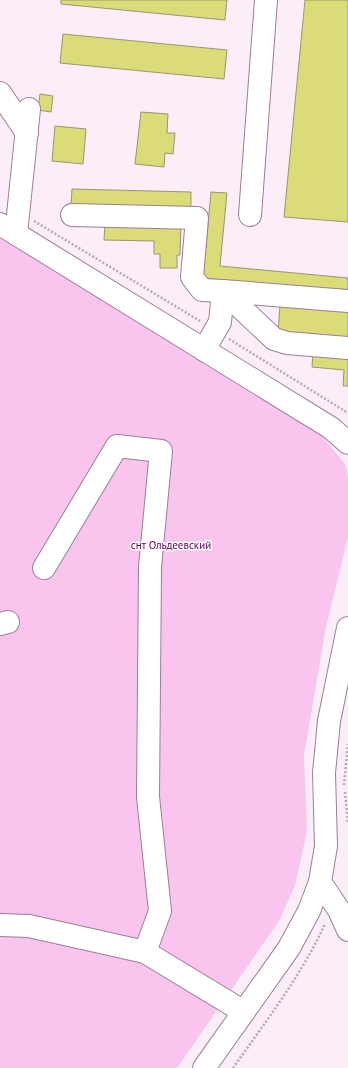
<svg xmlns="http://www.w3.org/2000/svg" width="348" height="1068" viewBox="0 0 348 1068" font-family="'PT Sans',sans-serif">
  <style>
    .green { fill: #f9c5ee }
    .building { fill: #dbdb78; stroke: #979775 }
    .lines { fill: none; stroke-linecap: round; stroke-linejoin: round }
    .minor-casing { stroke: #9c7f95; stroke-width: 24 }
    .path { stroke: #b6a9b3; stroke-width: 2.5; stroke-dasharray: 2 2; stroke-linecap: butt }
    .minor { stroke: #fff; stroke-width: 22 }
    .labels { text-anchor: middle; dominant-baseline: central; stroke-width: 3; stroke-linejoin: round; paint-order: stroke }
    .park-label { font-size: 11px; fill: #600056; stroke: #fff }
  </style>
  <rect width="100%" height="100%" fill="#fceef8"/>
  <path class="green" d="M0,237L213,366L323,437L345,464L348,476V538L326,627L304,755L307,831L295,886L279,921L177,1068H0Z"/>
  <g class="building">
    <path d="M61,0H227L225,20L61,4Z"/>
    <path d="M305,0H348V222L284,217Z"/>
    <path d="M63,34L227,50L224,79L60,63Z"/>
    <path d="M40,94L53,96L51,112L38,110Z"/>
    <path d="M141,112L168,114L167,133H175L173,154L165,153L164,167L135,164Z"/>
    <path d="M55,126L86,129L83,164L52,161Z"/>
    <path d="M72,189L191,192V208L71,205Z"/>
    <path d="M211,192L227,193L220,266L348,278V292L203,278Z"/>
    <path d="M105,224L181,225L180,255H177V268H160V254H154V241L104,240Z"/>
    <path d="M280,304L348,309V340L278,334Z"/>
    <path d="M313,351L348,354V386H343L344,370L312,367Z"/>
  </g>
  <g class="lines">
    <defs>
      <g id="minor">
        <path d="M0,93L27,133"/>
        <path d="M72,215L197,218L192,277L202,290L223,291L274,339L287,343L348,348"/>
        <path d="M250,215L266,0"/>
        <path d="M0,224L331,428L348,443"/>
        <path d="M16,234L29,109"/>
        <path d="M204,350L220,322L223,291L348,301"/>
        <path d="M44,568L117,446L161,451L150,567L148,797L160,911L145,952"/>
        <path d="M0,624L8,622"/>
        <path d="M320,882L339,910L348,930"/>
        <path d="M0,925L29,926L145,952L244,1012"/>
        <path d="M204,1068L289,948L309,911L320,882L326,846L324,773L329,721L348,628"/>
      </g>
    </defs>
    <use href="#minor" class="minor-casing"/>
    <g class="path">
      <path d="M34,221L200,321"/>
      <path d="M229,339L348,413"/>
      <path d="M344,785L348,744"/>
      <path d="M345,792L348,824"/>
      <path d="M233,1068C266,1021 301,976 325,924"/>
    </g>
    <use href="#minor" class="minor"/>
  </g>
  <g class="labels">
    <g class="park-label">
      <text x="171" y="545">снт Ольдеевский</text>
    </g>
  </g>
</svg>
